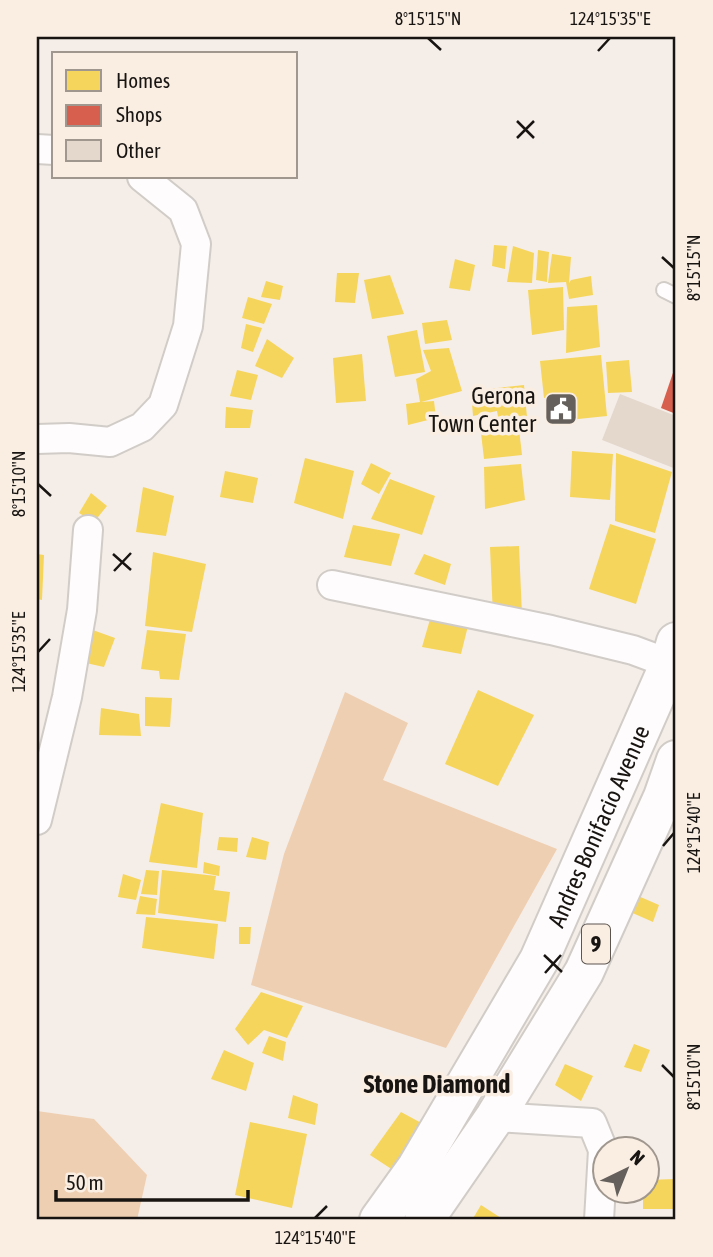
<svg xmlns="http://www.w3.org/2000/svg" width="713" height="1257" viewBox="0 0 713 1257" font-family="'Asap Condensed',sans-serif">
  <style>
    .green { fill: #efcfb2 }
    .homes { fill: #f6d55c }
    .shops { fill: #d6604d }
    .building { fill: #e4d8cd }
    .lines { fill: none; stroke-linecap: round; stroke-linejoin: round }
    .lane-casing { stroke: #d1ccc7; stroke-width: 18 }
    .street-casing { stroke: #d1ccc7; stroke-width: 32 }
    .highway-casing { stroke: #d1ccc7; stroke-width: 42 }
    .lane { stroke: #fefcfc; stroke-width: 14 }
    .street { stroke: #fefcfc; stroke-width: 28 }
    .highway { stroke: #fefcfc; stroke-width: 38 }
    .ticks { fill: none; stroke: #181411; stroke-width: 2.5 }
    .labels { text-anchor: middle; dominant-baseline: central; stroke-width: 7; stroke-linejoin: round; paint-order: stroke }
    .shield { fill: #faeee3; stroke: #5c5550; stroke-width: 2 }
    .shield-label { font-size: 23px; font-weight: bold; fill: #181411 }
    .poi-label { font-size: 24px; fill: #181411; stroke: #faeee3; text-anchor: end }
    .street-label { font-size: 24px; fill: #181411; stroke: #faeee3 }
    .neighbourhood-label { font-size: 26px; font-weight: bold; fill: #181411; stroke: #faeee3 }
    .neatline { fill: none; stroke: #181411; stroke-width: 2.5 }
    .ticks-label { font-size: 18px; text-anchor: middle; fill: #181411 }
  </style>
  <rect width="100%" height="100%" fill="#f5eee8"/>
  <g class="green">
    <path d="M345,692L408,723L383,780L557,849L446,1048L251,985L284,854Z"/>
    <path d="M37,1111L94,1119L147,1175L137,1220H37Z"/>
  </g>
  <g class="homes">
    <path d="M494,245L507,246L505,269L492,266Z"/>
    <path d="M513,246L534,253L532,283L507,282Z"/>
    <path d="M538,250L549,252L547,282L536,280Z"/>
    <path d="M552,254L571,257L569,283L571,280L591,276L593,295L569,299L566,282L548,283Z"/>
    <path d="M455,259L475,265L470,291L449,288Z"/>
    <path d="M337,273H359L355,303L335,302Z"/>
    <path d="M390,275L404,314L372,319L364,280Z"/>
    <path d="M266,281L283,286L280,300L261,297Z"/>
    <path d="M563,287L564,330L532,335L528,290Z"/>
    <path d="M248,297L272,304L264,324L242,318Z"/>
    <path d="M597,305L600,347L566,353L567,307Z"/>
    <path d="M447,320L452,340L425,344L422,323Z"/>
    <path d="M246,324L262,328L253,352L241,348Z"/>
    <path d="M417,330L425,372L395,377L387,336Z"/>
    <path d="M267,339L294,358L282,378L255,366Z"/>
    <path d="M449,348L462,391L421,402L434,401L436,418L408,425L406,404L420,402L416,379L431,371L423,350Z"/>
    <path d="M362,354L366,401L336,403L333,358Z"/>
    <path d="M601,355L607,416L559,421L557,396L544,398L540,361Z"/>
    <path d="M629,360L632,392L608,393L606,362Z"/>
    <path d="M237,370L258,375L251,400L230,396Z"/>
    <path d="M524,385L527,417L499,422L497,411L473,416L471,391Z"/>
    <path d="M226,407L253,410L250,428H225Z"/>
    <path d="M519,429L522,455L484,459L481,433Z"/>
    <path d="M572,451L613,454L610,500L570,497Z"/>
    <path d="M616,453L672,472L655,533L615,521Z"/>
    <path d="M305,458L354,471L343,519L294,503Z"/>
    <path d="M371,463L391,473L379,494L361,484Z"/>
    <path d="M521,464L525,500L485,509L484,467Z"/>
    <path d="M225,471L258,478L253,503L220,497Z"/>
    <path d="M390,479L435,496L422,535L371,519Z"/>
    <path d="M143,487L174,496L166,536L136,532Z"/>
    <path d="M91,493L107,506L94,522L79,513Z"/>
    <path d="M610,524L656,539L636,604L589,589Z"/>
    <path d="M353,525L400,534L391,566L344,557Z"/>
    <path d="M519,546L522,615L493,616L490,547Z"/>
    <path d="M153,552L206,564L192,632L145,626Z"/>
    <path d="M37,554L44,555L42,600L37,599Z"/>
    <path d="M424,554L451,564L445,585L414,574Z"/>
    <path d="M431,616L469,622L461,654L422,647Z"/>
    <path d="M90,629L115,638L104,667L77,661Z"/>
    <path d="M147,630L186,634L179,680L160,679L159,671L141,669Z"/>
    <path d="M478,690L534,715L498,786L445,764Z"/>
    <path d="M145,697L172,698L170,727L145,726Z"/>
    <path d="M101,708L139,714L141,736L99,735Z"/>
    <path d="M161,803L203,813L197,868L149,862Z"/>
    <path d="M219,837L238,838L237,852L217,850Z"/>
    <path d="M252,837L269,842L266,860L246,857Z"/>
    <path d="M204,862L220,866L219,876L203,873Z"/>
    <path d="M146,870L159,871L157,895L141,894Z"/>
    <path d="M162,870L216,876L214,890L230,892L226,922L158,913Z"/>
    <path d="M123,874L141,880L136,900L118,897Z"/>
    <path d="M636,895L659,905L653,922L628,911Z"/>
    <path d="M140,896L157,899L155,915L136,914Z"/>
    <path d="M146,917L218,924L214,959L142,948Z"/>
    <path d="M239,927H251L250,944H239Z"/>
    <path d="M261,992L303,1006L287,1038L264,1030L248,1045L235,1029Z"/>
    <path d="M269,1036L286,1042L283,1061L262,1053Z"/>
    <path d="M634,1044L650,1050L641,1072L624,1067Z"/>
    <path d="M224,1050L254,1063L246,1091L211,1079Z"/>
    <path d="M565,1064L593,1076L581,1101L555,1085Z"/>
    <path d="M293,1095L318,1104L315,1125L288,1118Z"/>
    <path d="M401,1112L425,1125L396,1172L370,1155Z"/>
    <path d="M250,1122L307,1134L292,1208L235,1195Z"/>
    <path d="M676,1179V1209H643V1190H646V1180Z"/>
    <path d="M481,1205L501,1218L500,1220H472Z"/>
  </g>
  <path class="shops" d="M676,364V414L661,408Z"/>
  <path class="building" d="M620,394L676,416V469L602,440Z"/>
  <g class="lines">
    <defs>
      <path id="lane" d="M664,290L676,296"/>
      <g id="street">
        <path d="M37,149L54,150"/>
        <path d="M37,439L69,438L110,442L142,427L163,405L188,326L196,244L183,210L142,177"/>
        <path d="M332,585L551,630L633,650L676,666"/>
        <path d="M37,820L67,697L82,610L88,530"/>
        <path d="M495,1117L592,1123L603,1150L599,1220"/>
      </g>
      <g id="highway">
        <path id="s1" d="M379,1220L417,1167L539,960L670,663L676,642"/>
        <path d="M424,1220L495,1117L584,972L663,797L676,760"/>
      </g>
    </defs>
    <use href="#lane" class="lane-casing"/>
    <use href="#street" class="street-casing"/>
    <use href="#highway" class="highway-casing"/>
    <use href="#lane" class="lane"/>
    <use href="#street" class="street"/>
    <use href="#highway" class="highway"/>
  </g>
  <path class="ticks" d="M428,38L441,50M598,51L610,38M517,121L534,138M517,138L534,121M662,257L674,268M38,484L51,496M113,554L131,570M114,571L131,553M38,652L50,639M663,846L674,833M544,955L562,972M545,973L561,955M662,1065L674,1077M315,1218L327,1206"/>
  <defs>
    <symbol id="civic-square" viewBox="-11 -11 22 22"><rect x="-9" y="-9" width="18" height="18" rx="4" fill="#65605c" stroke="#faeee3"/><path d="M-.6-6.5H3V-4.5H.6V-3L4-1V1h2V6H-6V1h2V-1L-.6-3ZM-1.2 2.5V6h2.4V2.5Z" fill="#fff"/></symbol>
  </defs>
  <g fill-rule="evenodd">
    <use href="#civic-square" x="542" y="390" width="38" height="38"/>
  </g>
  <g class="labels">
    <rect class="shield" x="582" y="924.5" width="28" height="39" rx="5"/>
    <g class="shield-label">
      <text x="596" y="944">9</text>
    </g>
    <g class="poi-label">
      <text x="536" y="395">Gerona<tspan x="536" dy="28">Town Center</tspan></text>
    </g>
    <g class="street-label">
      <text stroke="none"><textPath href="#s1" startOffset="452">Andres Bonifacio Avenue</textPath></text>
    </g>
    <g class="neighbourhood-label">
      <text x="437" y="1084">Stone Diamond</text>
    </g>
  </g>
  <rect width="713" height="1257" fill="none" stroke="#faeee3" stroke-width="77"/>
  <rect x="52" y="52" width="245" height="126" fill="#faeee3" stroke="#a0978f" stroke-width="2"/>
  <rect x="66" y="70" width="35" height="21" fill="#f6d55c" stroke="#a0978f" stroke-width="2"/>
  <text x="116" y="88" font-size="21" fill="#181411">Homes</text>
  <rect x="66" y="105" width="35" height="21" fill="#d6604d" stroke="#a0978f" stroke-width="2"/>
  <text x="116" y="122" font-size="21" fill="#181411">Shops</text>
  <rect x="66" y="140" width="35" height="21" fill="#e4d8cd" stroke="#a0978f" stroke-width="2"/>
  <text x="116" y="158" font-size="21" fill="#181411">Other</text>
  <g transform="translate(626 1170) rotate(43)"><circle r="33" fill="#faeee3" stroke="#a0978f" stroke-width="2"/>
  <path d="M0-5L12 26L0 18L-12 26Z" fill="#65605c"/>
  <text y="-10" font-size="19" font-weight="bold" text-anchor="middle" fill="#181411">N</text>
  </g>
  <path d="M56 1190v10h192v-10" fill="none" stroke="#181411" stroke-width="3.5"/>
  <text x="66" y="1190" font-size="21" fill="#181411" stroke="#faeee3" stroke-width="5" paint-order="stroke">50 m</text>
  <rect x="38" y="38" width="636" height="1180" class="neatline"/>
  <g class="ticks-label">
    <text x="428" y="25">8°15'15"N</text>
    <text x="610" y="25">124°15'35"E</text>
    <text transform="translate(694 268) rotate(-90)" y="6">8°15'15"N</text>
    <text transform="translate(19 484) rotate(-90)" y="6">8°15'10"N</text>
    <text transform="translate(19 652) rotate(-90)" y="6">124°15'35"E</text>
    <text transform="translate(694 833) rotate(-90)" y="6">124°15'40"E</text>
    <text transform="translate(694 1077) rotate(-90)" y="6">8°15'10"N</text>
    <text x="315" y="1244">124°15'40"E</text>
  </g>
</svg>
